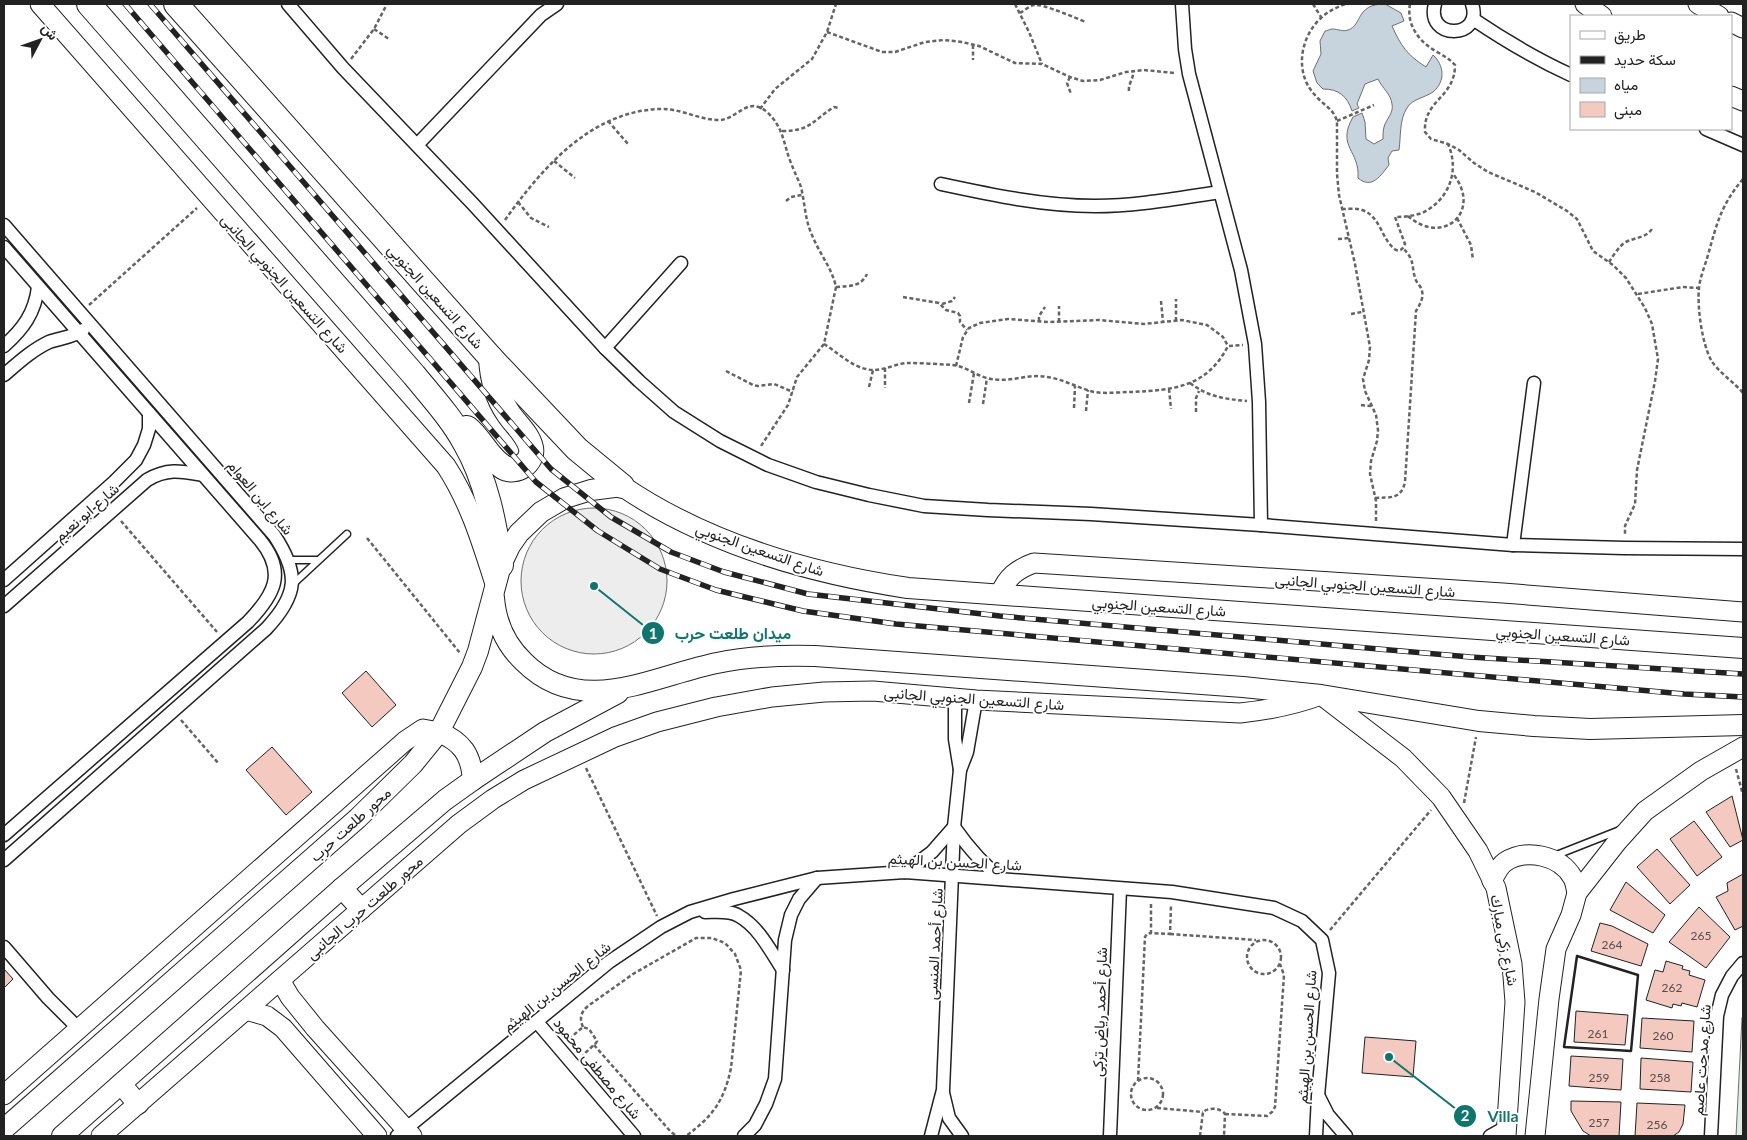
<svg xmlns="http://www.w3.org/2000/svg" width="1747" height="1140" viewBox="0 0 1747 1140" font-family="Lato,Vazirmatn,sans-serif">
  <style>
    .green { fill: #e0efe3; stroke: #6f6f6f }
    .parking { fill: #ededed; stroke: #6f6f6f }
    .water { fill: #c7d3dd; stroke: #6f6f6f }
    .building { fill: #f3c9c0; stroke: #222 }
    .lines { fill: none; stroke-linecap: round; stroke-linejoin: round }
    .lane-casing { stroke: #222; stroke-width: 9 }
    .street-casing { stroke: #222; stroke-width: 15 }
    .secondary-casing { stroke: #222; stroke-width: 21 }
    .primary-casing { stroke: #222; stroke-width: 22 }
    .highway-casing { stroke: #222; stroke-width: 26 }
    .path { stroke: #646464; stroke-width: 2.5; stroke-dasharray: 4 2.5; stroke-linecap: butt }
    .lane { stroke: #fff; stroke-width: 6 }
    .street { stroke: #fff; stroke-width: 12 }
    .secondary { stroke: #fff; stroke-width: 19 }
    .primary { stroke: #fff; stroke-width: 20 }
    .highway { stroke: #fff; stroke-width: 24 }
    .rail-casing { stroke: #222; stroke-width: 5.5 }
    .rail { stroke: #fff; stroke-width: 4; stroke-dasharray: 11; stroke-linecap: butt }
    .wall { stroke: #222; stroke-width: 2.5 }
    .labels { text-anchor: middle; dominant-baseline: central; stroke-width: 4; stroke-linejoin: round; paint-order: stroke }
    .number-label { font-size: 12px; fill: #564c4a }
    .street-label { font-size: 15px; fill: #222; stroke: #fff }
    .leader { fill: none; stroke: #0f766e; stroke-width: 2 }
    .callout-dot { fill: #0f766e; stroke: #fff; stroke-width: 2 }
    .mark-label { font-size: 15px; text-anchor: middle; font-weight: bold; fill: #fff }
    .callout-label { font-size: 16px; text-anchor: middle; font-weight: bold; fill: #0f766e; stroke: #fff; stroke-width: 4; stroke-linejoin: round; paint-order: stroke }
  </style>
  <rect width="100%" height="100%" fill="#fff"/>
  <path class="green" d="M1743,1015V1136H1736L1742,1018Z"/>
  <circle class="parking" cx="594" cy="581" r="73"/>
  <path class="water" d="M1385,4L1401,13L1404,21L1392,26C1401,46 1407,55 1426,67L1433,55C1444,65 1446,81 1433,92C1424,98 1412,99 1407,108C1399,120 1401,137 1399,150L1392,151L1388,158L1389,165C1381,175 1372,190 1358,178C1360,150 1336,147 1353,117L1362,113L1365,122L1366,139L1374,144L1383,139C1383,135 1383,131 1384,127C1386,119 1394,113 1392,104C1391,94 1382,88 1378,79L1365,84L1357,104L1359,108L1352,111C1347,96 1339,89 1323,89L1317,83L1313,71L1321,54L1320,41L1325,31C1327,31 1330,29 1332,29C1338,29 1343,32 1348,30C1363,25 1355,4 1385,4Z"/>
  <g class="building">
    <path d="M366,671L396,705L372,727L342,693Z"/>
    <path d="M272,747L312,792L286,815L246,770Z"/>
    <path d="M1732,796L1743,840L1730,847L1706,812Z"/>
    <path d="M1694,821L1722,857L1697,876L1670,839Z"/>
    <path d="M1657,849L1690,885L1670,904L1637,867Z"/>
    <path d="M1743,874V926L1735,930L1716,897L1728,891L1727,883Z"/>
    <path d="M1626,882L1665,915L1653,933L1610,910Z"/>
    <path d="M1699,907L1730,937L1706,968L1669,942Z"/>
    <path d="M1600,923L1612,926L1648,944L1641,966L1591,951Z"/>
    <path d="M1666,961L1683,966L1682,969L1690,971L1689,975L1705,980L1697,1007L1682,1003L1681,1006L1673,1004L1672,1008L1646,1000L1655,970L1663,972Z"/>
    <path d="M4,969L13,979L4,988Z"/>
    <path d="M1576,1011L1628,1015L1625,1045L1574,1042Z"/>
    <path d="M1642,1018L1694,1021L1692,1052L1640,1048Z"/>
    <path d="M1365,1037L1416,1041L1413,1077L1362,1073Z"/>
    <path d="M1571,1056L1623,1059L1621,1090L1569,1086Z"/>
    <path d="M1641,1058L1693,1062L1691,1092L1640,1089Z"/>
    <path d="M1571,1101L1621,1102L1619,1136H1591L1583,1131L1571,1111Z"/>
    <path d="M1637,1103L1685,1105L1683,1124L1679,1132L1673,1136H1635Z"/>
  </g>
  <g class="lines">
    <defs>
      <g id="lane">
        <path d="M288,560H318"/>
        <path d="M292,585L347,534"/>
        <path d="M1554,856L1620,830"/>
      </g>
      <g id="street">
        <path d="M288,4L343,68L473,204L605,348L639,381L674,412L720,441L768,465L816,482L869,495L924,506L988,510L1091,514L1261,525L1513,545L1624,548L1743,549"/>
        <path d="M1182,4L1185,49L1189,74L1241,270L1255,344L1259,402L1261,525"/>
        <path d="M1435,4C1425,41 1484,39 1472,4"/>
        <path d="M1473,19C1504,40 1536,59 1571,75"/>
        <path d="M1706,129L1743,145"/>
        <path d="M417,145L541,15L557,4"/>
        <path d="M941,184C992,195 1043,206 1095,206C1137,206 1179,198 1220,192"/>
        <path d="M4,225L274,535C300,574 298,595 266,629L4,860"/>
        <path d="M4,247L260,540C287,573 274,595 248,622L4,835"/>
        <path d="M4,346C23,329 35,313 38,287"/>
        <path d="M605,348L681,263"/>
        <path d="M4,375C18,363 32,350 49,342C60,338 74,337 83,330"/>
        <path d="M1513,545L1534,383"/>
        <path d="M4,580L114,482L136,460L144,445L149,429V413"/>
        <path d="M4,606L147,480C167,468 181,471 203,475"/>
        <path d="M955,698V739L960,770"/>
        <path d="M905,872L932,852L954,827C968,847 982,864 1002,879"/>
        <path d="M705,912C716,912 730,910 739,916C759,927 771,952 783,970"/>
        <path d="M4,947L48,998L78,1028"/>
        <path d="M537,1022L634,1136"/>
        <path d="M943,1093L949,1118L962,1136"/>
        <path d="M1319,1097L1328,1115L1346,1136"/>
        <path d="M397,1136L609,962L661,927L690,912L734,899L817,878L905,872L1172,892L1274,908L1302,921L1322,940L1329,973L1318,1096L1316,1136"/>
        <path d="M744,1136L755,1125L766,1104L775,1079L785,940L791,915L799,899L817,878"/>
        <path d="M931,1136L943,1090L954,827L960,770L967,752L976,700"/>
        <path d="M1110,1136L1120,889"/>
        <path d="M1490,1136L1508,1126"/>
        <path d="M1711,1136L1717,1016L1722,995L1732,976L1743,963"/>
      </g>
      <g id="secondary">
        <path d="M40,4L446,466C470,503 482,543 495,584"/>
        <path d="M1585,4L1602,16"/>
        <path d="M1698,4L1719,16"/>
        <path d="M1731,22L1743,28"/>
        <path d="M1731,96L1743,101"/>
        <path d="M1000,594C1007,577 1017,569 1034,563L1503,593L1743,612"/>
        <path d="M1492,881C1495,875 1499,866 1505,862C1526,848 1560,855 1573,878C1575,882 1576,888 1577,893"/>
        <path d="M280,980L290,997L315,1028L412,1136"/>
        <path d="M246,1010L267,1016L283,1028L377,1136"/>
        <path d="M4,1095L405,741L423,729L439,732"/>
        <path d="M101,1136L459,824L493,799L524,780L615,737L657,722L716,707L772,697L824,692L873,691L976,700L1240,713C1269,710 1294,705 1321,695L1403,758L1441,797L1478,851L1496,888L1512,964L1515,1002L1506,1136"/>
        <path d="M1535,1136L1549,999L1556,949L1571,915L1577,893L1617,842L1645,811L1701,771L1743,747"/>
      </g>
      <g id="primary">
        <path d="M494,598C496,623 506,645 524,662C581,719 652,676 717,663C750,656 782,655 815,656L1243,687L1321,695L1479,721L1534,726L1590,729L1743,725"/>
        <path d="M439,732C462,742 471,754 473,780"/>
        <path d="M342,888L361,909"/>
        <path d="M121,1084L138,1104"/>
        <path d="M4,1129L358,818L413,764L439,732L472,667L478,651L501,565L510,546L519,533L541,512L565,498L591,490L622,486C706,543 808,573 908,588L1743,648"/>
        <path d="M62,1136L342,888L445,800L473,780L545,732L618,693"/>
      </g>
      <g id="highway">
        <path d="M89,4L414,375C432,397 452,419 465,443C487,481 494,523 501,565"/>
        <path d="M176,4L491,358L577,449L622,486"/>
        <path d="M467,428C481,439 488,458 503,467C516,475 534,462 531,448C528,434 515,424 508,413C496,396 492,378 491,358"/>
      </g>
    </defs>
    <use href="#lane" class="lane-casing"/>
    <use href="#street" class="street-casing"/>
    <use href="#secondary" class="secondary-casing"/>
    <use href="#primary" class="primary-casing"/>
    <use href="#highway" class="highway-casing"/>
    <g class="path">
      <path d="M1015,4L1029,32L1042,64"/>
      <path d="M1313,4L1321,17"/>
      <path d="M1345,4C1336,8 1328,11 1321,18C1300,37 1294,73 1315,95C1323,105 1333,108 1337,121V174L1339,195L1355,264L1370,347L1369,360L1363,379L1365,391L1376,415L1378,430L1377,441L1371,461L1370,474L1376,501V522"/>
      <path d="M1410,4C1406,26 1420,43 1439,53C1445,57 1450,59 1455,65C1455,98 1423,100 1425,132L1431,139L1448,144L1459,150L1474,163L1488,172L1535,192L1567,211L1577,219L1593,251L1613,265L1626,278L1645,308L1652,324L1658,359L1655,381L1637,470L1635,504L1625,526V536"/>
      <path d="M1020,13C1024,11 1029,6 1034,5C1041,3 1078,19 1086,22"/>
      <path d="M374,29L389,39"/>
      <path d="M827,32L882,52H895L925,42L944,40L962,42L979,46L1015,63L1042,64L1070,77L1083,81L1100,80L1126,72L1144,70L1175,73"/>
      <path d="M973,45V60"/>
      <path d="M351,59L374,29L387,4"/>
      <path d="M1070,77L1067,83L1071,94"/>
      <path d="M1129,91C1128,83 1134,79 1133,71"/>
      <path d="M760,109L775,89L812,59L827,32L836,4"/>
      <path d="M608,121L628,144"/>
      <path d="M1337,121L1374,105"/>
      <path d="M782,131C811,131 812,121 834,107L839,108"/>
      <path d="M554,161L575,178"/>
      <path d="M1743,179C1721,205 1717,223 1708,255C1705,266 1700,277 1699,288C1697,307 1702,343 1711,360C1718,372 1734,382 1743,393"/>
      <path d="M786,201L791,197L802,195"/>
      <path d="M518,202L531,218L549,227"/>
      <path d="M1342,209C1348,209 1356,208 1362,210C1381,216 1381,240 1396,250C1401,251 1403,249 1405,244L1395,217C1404,217 1413,216 1422,213C1449,200 1460,171 1448,144"/>
      <path d="M1408,216C1443,247 1483,211 1453,174"/>
      <path d="M1457,218L1471,245L1473,260"/>
      <path d="M505,220C542,168 591,111 660,109C680,108 699,120 719,120C737,120 747,95 767,112C784,128 783,143 791,163C794,171 798,179 801,187C805,204 805,220 812,235C819,253 832,268 836,287L824,344L797,377L788,405L761,446"/>
      <path d="M1338,239L1349,238"/>
      <path d="M1609,262C1613,256 1618,248 1624,243C1634,237 1645,239 1652,229"/>
      <path d="M836,287C849,286 861,287 867,274"/>
      <path d="M1638,294L1683,287L1698,288"/>
      <path d="M903,297L939,303L946,310L958,313L960,316V322L967,330"/>
      <path d="M1161,301L1163,322"/>
      <path d="M942,304L952,301L955,297"/>
      <path d="M89,305L197,208"/>
      <path d="M1351,314L1362,312"/>
      <path d="M1039,321V316L1045,307"/>
      <path d="M1176,321V299"/>
      <path d="M1059,322V306"/>
      <path d="M824,344C837,352 851,366 866,369C880,373 893,364 907,363C921,363 938,364 952,365C965,366 975,375 987,378C1008,384 1027,373 1047,377C1063,379 1078,388 1094,392C1106,394 1120,392 1132,392C1174,390 1207,387 1228,346L1243,345"/>
      <path d="M956,366L963,337L969,328L980,323L1008,319L1048,322L1099,320L1144,324L1182,320L1207,325L1223,337L1228,346"/>
      <path d="M885,368V388"/>
      <path d="M726,371L753,385L758,386L774,384L793,392"/>
      <path d="M1190,383C1208,397 1225,399 1247,401"/>
      <path d="M869,387L873,370"/>
      <path d="M1169,389L1171,409"/>
      <path d="M969,403L974,373"/>
      <path d="M983,404L987,378"/>
      <path d="M1361,405L1371,406"/>
      <path d="M1074,408L1075,386"/>
      <path d="M1086,411L1088,390"/>
      <path d="M1196,412V398L1199,391"/>
      <path d="M1375,498C1390,497 1401,500 1405,482L1416,311C1420,304 1425,297 1421,288C1419,284 1416,282 1415,278C1411,263 1415,261 1403,248"/>
      <path d="M121,521L217,632"/>
      <path d="M367,538L460,653"/>
      <path d="M181,720L219,764"/>
      <path d="M586,768L657,916"/>
      <path d="M1736,769L1743,795"/>
      <path d="M1464,803L1476,737"/>
      <path d="M1151,904V933L1170,934L1171,905"/>
      <path d="M1330,930L1431,810"/>
      <path d="M1170,934L1256,940"/>
      <circle cx="1264" cy="957" r="17"/>
      <path d="M583,1027C579,1018 581,1012 588,1006L633,974L696,938H712L725,943L735,954L741,970L731,1068C724,1101 713,1116 686,1136"/>
      <path d="M569,1039L583,1027L589,1029L597,1041L596,1043L583,1055"/>
      <path d="M594,1045L671,1132L677,1136"/>
      <circle cx="1147" cy="1094" r="16"/>
      <path d="M1138,1081L1145,937L1147,934L1151,933"/>
      <path d="M1157,1108L1203,1112"/>
      <path d="M1225,1114L1267,1116L1272,1112L1275,1107L1284,975L1280,964"/>
      <path d="M1200,1136L1203,1112C1209,1107 1221,1108 1225,1114L1224,1136"/>
    </g>
    <use href="#lane" class="lane"/>
    <use href="#street" class="street"/>
    <use href="#secondary" class="secondary"/>
    <use href="#primary" class="primary"/>
    <use href="#highway" class="highway"/>
    <defs>
      <g id="rail">
        <path d="M125,4L536,482L598,531L660,569L716,590L803,611L896,624L1684,694L1743,697"/>
        <path d="M150,4L551,469L611,517L671,552L724,572L808,594L1000,616L1470,657L1743,674"/>
      </g>
    </defs>
    <use href="#rail" class="rail-casing"/>
    <use href="#rail" class="rail"/>
    <path class="wall" d="M1577,956L1638,975L1631,1051L1564,1047Z"/>
  </g>
  <g class="labels">
    <g class="number-label">
      <text x="1701" y="935">265</text>
      <text x="1612" y="944">264</text>
      <text x="1672" y="987">262</text>
      <text x="1598" y="1033">261</text>
      <text x="1663" y="1035">260</text>
      <text x="1599" y="1077">259</text>
      <text x="1660" y="1077">258</text>
      <text x="1599" y="1122">257</text>
      <text x="1657" y="1124">256</text>
    </g>
    <g class="street-label">
      <text transform="translate(285 283) rotate(48)">شارع التسعين الجنوبي الجانبى</text>
      <text transform="translate(436 296) rotate(48)">شارع التسعين الجنوبي</text>
      <text transform="translate(261 497) rotate(50)">شارع ابن العوام</text>
      <text transform="translate(86 512) rotate(-41)">شارع ابو نعيم</text>
      <text transform="translate(760 549) rotate(19)">شارع التسعين الجنوبي</text>
      <text transform="translate(1365 585) rotate(4)">شارع التسعين الجنوبي الجانبى</text>
      <text transform="translate(1159 606) rotate(4)">شارع التسعين الجنوبي</text>
      <text transform="translate(1563 635) rotate(4)">شارع التسعين الجنوبي</text>
      <text transform="translate(974 698) rotate(4)">شارع التسعين الجنوبي الجانبى</text>
      <text transform="translate(350 824) rotate(-42)">محور طلعت حرب</text>
      <text transform="translate(955 861) rotate(3)">شارع الحسن بن الهيثم</text>
      <text transform="translate(364 907) rotate(-41)">محور طلعت حرب الجانبى</text>
      <text transform="translate(1505 940) rotate(79)">شارع زكى مبارك</text>
      <text transform="translate(934 944) rotate(-87)">شارع أحمد المنسى</text>
      <text transform="translate(556 986) rotate(-39)">شارع الحسن بن الهيثم</text>
      <text transform="translate(1099 1012) rotate(-88)">شارع أحمد رياض تركى</text>
      <text transform="translate(1306 1037) rotate(-86)">شارع الحسن بن الهيثم</text>
      <text transform="translate(1701 1060) rotate(-86)">شارع مدحت عاصم</text>
      <text transform="translate(598 1068) rotate(50)">شارع مصطفى محمود</text>
    </g>
  </g>
  <path class="leader" d="M594 586L653 633M1389 1057L1465 1116"/>
  <g class="callout-dot">
    <circle cx="594" cy="586" r="5"/>
    <circle cx="1389" cy="1057" r="5"/>
    <circle cx="653" cy="633" r="12"/>
    <circle cx="1465" cy="1116" r="12"/>
  </g>
  <g class="mark-label">
    <text x="653" y="639">1</text>
    <text x="1465" y="1121">2</text>
  </g>
  <g class="callout-label">
    <text x="733" y="639">ميدان طلعت حرب</text>
    <text x="1503" y="1122">Villa</text>
  </g>
  <rect width="1747" height="1140" fill="none" stroke="#222222" stroke-width="10"/>
  <rect x="1570" y="15" width="162" height="115" fill="#ffffff" stroke="#a7a7a7"/>
  <rect x="1580" y="31" width="25" height="8" fill="#ffffff" stroke="#a7a7a7"/>
  <text x="1614" y="40" font-size="15" fill="#222222">طريق</text>
  <rect x="1580" y="56" width="25" height="8" fill="#222222" stroke="#a7a7a7"/>
  <text x="1614" y="65" font-size="15" fill="#222222">سكة حديد</text>
  <rect x="1580" y="78" width="25" height="15" fill="#c7d3dd" stroke="#a7a7a7"/>
  <text x="1614" y="90" font-size="15" fill="#222222">مياه</text>
  <rect x="1580" y="102" width="25" height="15" fill="#f3c9c0" stroke="#a7a7a7"/>
  <text x="1614" y="115" font-size="15" fill="#222222">مبنى</text>
  <g transform="translate(40 40) rotate(49)" stroke="#ffffff" stroke-width="4" paint-order="stroke">
  <path d="M0-4L9 19L0 12L-9 19Z" fill="#222222"/>
  <text y="-8" font-size="14" font-weight="bold" text-anchor="middle" fill="#222222">ش</text>
  </g>
</svg>
